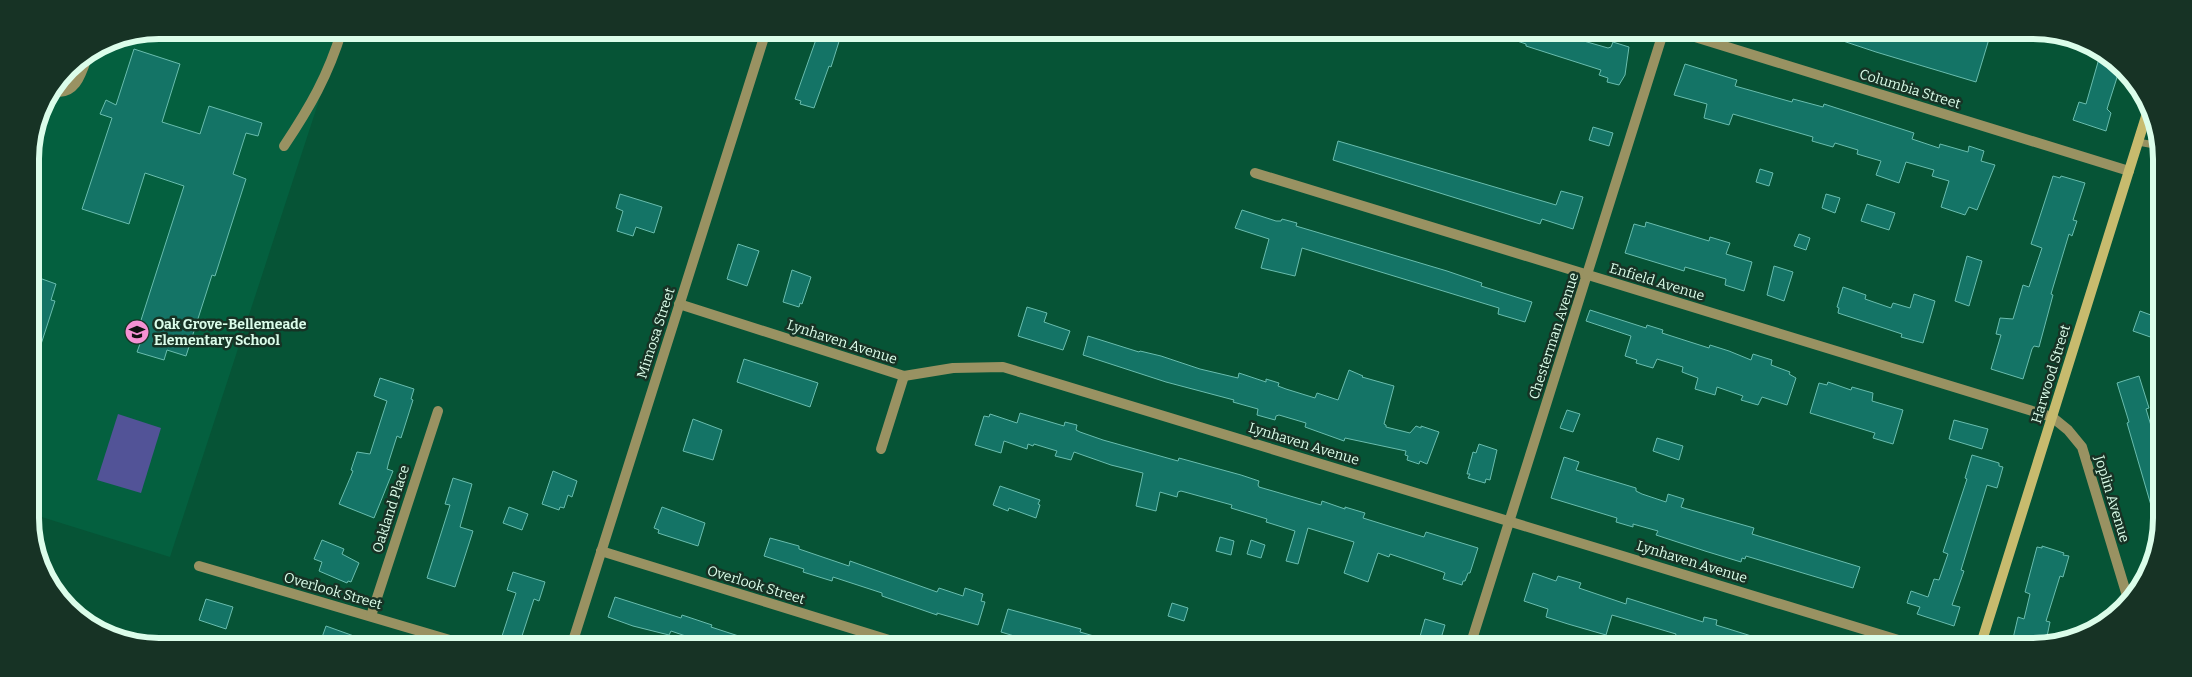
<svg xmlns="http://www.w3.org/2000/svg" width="2192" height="677" viewBox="0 0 2192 677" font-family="Bitter,serif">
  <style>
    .built { fill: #04603f }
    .green { fill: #525397 }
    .building { fill: #147466; stroke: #69bdae }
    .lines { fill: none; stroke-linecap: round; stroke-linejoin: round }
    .lane { stroke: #999262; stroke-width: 7 }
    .street { stroke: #999262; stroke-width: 10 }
    .secondary { stroke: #c7bb6e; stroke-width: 10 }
    .labels { text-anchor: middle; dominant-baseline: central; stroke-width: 5; stroke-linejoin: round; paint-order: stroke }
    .street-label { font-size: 14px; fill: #dbfdea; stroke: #173325 }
    .poi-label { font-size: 14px; font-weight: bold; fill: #dbfdea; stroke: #173325; text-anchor: start }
    .rim { fill: none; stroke: #dbfdea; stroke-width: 6 }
  </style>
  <rect width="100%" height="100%" fill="#065436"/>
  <path class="built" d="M159,30H342L170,557L32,514L30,151L40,109L52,91L72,89L88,54L110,40Z"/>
  <path class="green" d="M118,414L161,428L141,493L97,480Z"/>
  <g class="building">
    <path d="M819,31L842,32L831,67L829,66L814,108L800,104L801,101L795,99Z"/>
    <path d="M1503,33H1556L1608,48L1611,47L1613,42L1629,47L1625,75L1619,85L1607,82L1608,78L1599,75L1601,70L1526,46V44L1502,36Z"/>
    <path d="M1828,34H1972L1989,39L1976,82L1876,52L1828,36Z"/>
    <path d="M134,49L180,64L162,122L200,134L209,106L262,123L258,136L246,133L233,174L246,179L215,276L212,275L186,356L167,350L164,360L137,352L141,341L135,339L184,186L145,173L129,224L82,209L112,118L100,114L106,100L116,105Z"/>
    <path d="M2100,55L2120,68L2107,109L2111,113L2106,131L2073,120L2079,102L2086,104Z"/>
    <path d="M1685,64L1737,80L1735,86L1792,102L1793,99L1823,107L1824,104L1914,133L1912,139L1939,148L1940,144L1968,152L1969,146L1984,151L1981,161L1995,165L1977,210L1969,207L1965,215L1941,207L1949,181L1932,176L1934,170L1906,162L1899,183L1876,175L1881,161L1857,154L1858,150L1835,143L1833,147L1812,141L1813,137L1733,114L1729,125L1704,118L1707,104L1674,95Z"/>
    <path d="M1593,127L1613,133L1609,146L1589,140Z"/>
    <path d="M1338,141L1556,205L1561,191L1583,197L1573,229L1542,219L1540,224L1333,160Z"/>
    <path d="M1760,169L1773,173L1769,186L1756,182Z"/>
    <path d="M2053,176L2060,178L2061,176L2085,183L2073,220L2077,221L2072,236L2069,234L2051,294L2053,295L2039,347L2034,346L2032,349L2023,379L1991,369L2001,335L1996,334L2000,318L2013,319L2023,285L2029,287L2042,248L2031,244Z"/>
    <path d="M620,194L662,207L654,233L636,227L633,236L617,231L623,211L616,208Z"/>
    <path d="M1826,194L1840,198L1835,213L1822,208Z"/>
    <path d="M1867,204L1895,213L1889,230L1861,221Z"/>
    <path d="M1242,210L1276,221H1281L1282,219L1297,223L1296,226L1447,271L1482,283L1481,286L1532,302L1525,322L1498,314L1499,308L1302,248L1295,276L1261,268L1269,239L1235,228Z"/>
    <path d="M1646,222L1709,241L1710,237L1730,243L1726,254L1752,262L1744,291L1725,285L1726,279L1685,267L1684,271L1625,253L1634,224L1645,227Z"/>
    <path d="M1799,234L1810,238L1806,250L1794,246Z"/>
    <path d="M738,244L759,251L747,286L727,279Z"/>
    <path d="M1967,256L1982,261L1969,306L1955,301Z"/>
    <path d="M1774,266L1793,272L1784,301L1767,295Z"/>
    <path d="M792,270L811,277L802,304L800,303L799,307L783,302Z"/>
    <path d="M31,275L56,284L51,300L55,301L34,366H31Z"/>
    <path d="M1843,287L1866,295L1865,299L1891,308L1893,303L1910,308L1914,294L1935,301L1923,343L1901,337L1902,334L1838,313L1839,308L1837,307Z"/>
    <path d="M1027,307L1047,313L1044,322L1070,331L1063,350L1018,336Z"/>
    <path d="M1590,310L1646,328L1647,325L1663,330L1662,333L1709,348L1710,345L1729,351L1751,360L1753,354L1772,360L1771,365L1790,372L1789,374L1796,378L1787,405L1762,397L1758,405L1741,400L1743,396L1717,387L1715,395L1695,389L1698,378L1682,372L1683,367L1657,359L1653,368L1636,363L1637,360L1625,356L1631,336L1586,321Z"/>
    <path d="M2140,311L2159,318V340L2133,331Z"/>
    <path d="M1088,336L1139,352L1140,351L1161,356L1200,369L1238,378L1239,373L1266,382V379L1279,383L1278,386L1286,389L1315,398L1317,393L1338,400L1349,370L1363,376L1362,377L1394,386L1384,424L1386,425V427L1410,433L1416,426L1421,428V426L1439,432L1427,464L1420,461L1419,464L1407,460L1408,456L1405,455L1406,451L1345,438L1344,441L1305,427L1306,423L1279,415L1276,416L1275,420L1257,415L1258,409L1233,402L1234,400L1166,382L1083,355Z"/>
    <path d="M744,359L818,383L810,407L737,382Z"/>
    <path d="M2139,376L2149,408L2146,409L2158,449V519H2155L2127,423L2129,422L2117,383Z"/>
    <path d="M380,378L414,389L411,399L413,400L401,438L397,436L389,461L387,469L393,471L374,518L339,504L353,471L351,470L357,452L370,454L387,401L374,396Z"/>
    <path d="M1828,382L1851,390L1852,387L1873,393L1872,401L1903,410L1893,444L1873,438L1875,433L1810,413L1819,383L1827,385Z"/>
    <path d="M1567,410L1580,414L1573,432L1560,428Z"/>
    <path d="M1020,413L1064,426L1065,422L1077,425L1076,430L1080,432L1103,440L1178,461L1179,458L1241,475L1259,481L1258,485L1259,487L1321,505L1322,501L1345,509V507L1365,513L1363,518L1424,537L1426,532L1478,548L1470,573H1468L1465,581H1463L1462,585L1443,579L1445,573L1443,572L1390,554L1389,557L1378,553L1368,582L1344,573L1354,542L1308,528L1298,564L1286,561L1295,531L1266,522L1267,519L1231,508L1232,505L1181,491L1178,492L1177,497L1160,492L1156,511L1136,506L1143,473L1111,465L1074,452L1071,460L1055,456L1057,451L1034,444L1033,446L1028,444L1027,449L1004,441L1001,453L975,445L984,416L989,417L990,414L1017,423Z"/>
    <path d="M693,419L722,430L713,460L683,451Z"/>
    <path d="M1954,420L1988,429L1982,449L1949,439Z"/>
    <path d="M1657,438L1683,446L1679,460L1653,451Z"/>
    <path d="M1479,444L1497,450L1490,480L1486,479L1485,483L1468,478L1470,474H1467L1473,452L1476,453Z"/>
    <path d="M1972,455L1999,463V466L2003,467L1997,488L1987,485L1961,570L1964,571L1952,605L1960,607L1954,626L1917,614L1920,607L1907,603L1911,591L1928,597L1934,579L1939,580L1948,554L1943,552L1967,479L1965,478Z"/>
    <path d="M1564,457L1579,462L1576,470L1636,488V491L1642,494L1666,502L1668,494L1684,499L1681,507L1684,508L1754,528L1752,534L1860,567L1853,588L1746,556L1745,559L1742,558L1741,562L1705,551L1656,535L1658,531L1633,524V527L1616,522L1617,518L1551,498Z"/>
    <path d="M553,471L577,481L572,497L568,495L564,508L560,507L559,510L542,504Z"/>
    <path d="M453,478L472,484L460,527L473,531L455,587L427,578L450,505L445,504Z"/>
    <path d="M1000,486L1040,500L1038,504L1040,505L1036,518L1009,508L1008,511L993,505Z"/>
    <path d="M509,507L528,514L522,530L503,523Z"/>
    <path d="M662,507L705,523L698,546L658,533L659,530L654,528Z"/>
    <path d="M1220,537L1234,541L1231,555L1216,551Z"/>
    <path d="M770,538L799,546V549L849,566L850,561L937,592L939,588L963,596L965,588L983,594L981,601L985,602L978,625L937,613V615L882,596V593L833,577L832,581L803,572L804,569L764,556Z"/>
    <path d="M322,540L344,549L342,554L359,563L351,582L348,581L347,583L319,571L322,562L314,559Z"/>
    <path d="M1251,540L1265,545L1261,558L1247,554Z"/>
    <path d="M2042,546L2064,553L2063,555L2069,556L2063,577L2060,576L2046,621L2050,622L2045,646L2011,647L2018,617L2024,619L2030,594L2025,592L2037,547L2042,548Z"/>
    <path d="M513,572L545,582L539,601L534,599L520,642L502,636L516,593L507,590Z"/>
    <path d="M1533,573L1556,581L1558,576L1581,583L1579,588L1626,604L1627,598L1703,622L1704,617L1717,620L1716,625L1774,643L1773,646H1696L1674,640L1676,634L1612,615L1606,635L1568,624L1546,617L1548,609L1524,601Z"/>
    <path d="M615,597L681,618L682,615L712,625L711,627L754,641V644H709L671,631L669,635L633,626L608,617Z"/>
    <path d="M206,599L233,607L226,629L199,620Z"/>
    <path d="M1172,603L1188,608L1184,621L1168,616Z"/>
    <path d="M1008,609L1081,629L1080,632L1111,641L1110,645H1034V642L1001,632Z"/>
    <path d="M1425,619L1445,625L1439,645L1419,640Z"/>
    <path d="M326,626L365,640V643H320Z"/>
  </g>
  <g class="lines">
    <path class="lane" d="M2138,142L2160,146"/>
    <g class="street">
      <path d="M1682,33L2129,171"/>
      <path d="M52,91C76,97 82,72 88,54"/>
      <path d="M284,146C310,107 328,76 342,30"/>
      <path d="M1255,173L2052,417L2068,430L2082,447L2128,599"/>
      <path d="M679,304L904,376L953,368L1003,367L1918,646"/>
      <path d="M881,449L904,376"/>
      <path d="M601,551L902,644"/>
      <path d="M199,566L460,643"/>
      <path d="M371,616L438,411"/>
      <path d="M572,644L766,31"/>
      <path d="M1470,646L1663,33"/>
    </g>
    <path class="secondary" d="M1980,647L2148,110"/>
  </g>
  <defs>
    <symbol id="school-disc" viewBox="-11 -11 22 22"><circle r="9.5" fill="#f491d3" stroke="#173325"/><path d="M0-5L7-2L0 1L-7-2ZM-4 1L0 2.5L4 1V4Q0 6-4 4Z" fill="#111"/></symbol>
  </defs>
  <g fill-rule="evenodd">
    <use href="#school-disc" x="123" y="318" width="28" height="28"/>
  </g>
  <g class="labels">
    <g class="street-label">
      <text transform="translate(1910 89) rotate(17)">Columbia Street</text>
      <text transform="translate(1657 282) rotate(17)">Enfield Avenue</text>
      <text transform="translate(656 333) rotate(-72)">Mimosa Street</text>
      <text transform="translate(1554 336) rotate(-72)">Chesterman Avenue</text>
      <text transform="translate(842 342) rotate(18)">Lynhaven Avenue</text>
      <text transform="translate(2051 374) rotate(-73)">Harwood Street</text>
      <text transform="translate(1304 444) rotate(17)">Lynhaven Avenue</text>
      <text transform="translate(2112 499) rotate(73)">Joplin Avenue</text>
      <text transform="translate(391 509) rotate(-72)">Oakland Place</text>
      <text transform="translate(1692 562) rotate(17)">Lynhaven Avenue</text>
      <text transform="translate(756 585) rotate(17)">Overlook Street</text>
      <text transform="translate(333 591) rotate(16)">Overlook Street</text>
    </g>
    <g class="poi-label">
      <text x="154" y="324">Oak Grove-Bellemeade<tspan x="154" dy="16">Elementary School</tspan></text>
    </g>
  </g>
  <path d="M0 0H2192V677H0ZM159 39H2033A120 120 0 0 1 2153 159V518A120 120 0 0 1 2033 638H159A120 120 0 0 1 39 518V159A120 120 0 0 1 159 39Z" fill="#173325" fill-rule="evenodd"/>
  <path class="rim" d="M159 39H2033A120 120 0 0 1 2153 159V518A120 120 0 0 1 2033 638H159A120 120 0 0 1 39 518V159A120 120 0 0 1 159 39Z"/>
</svg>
